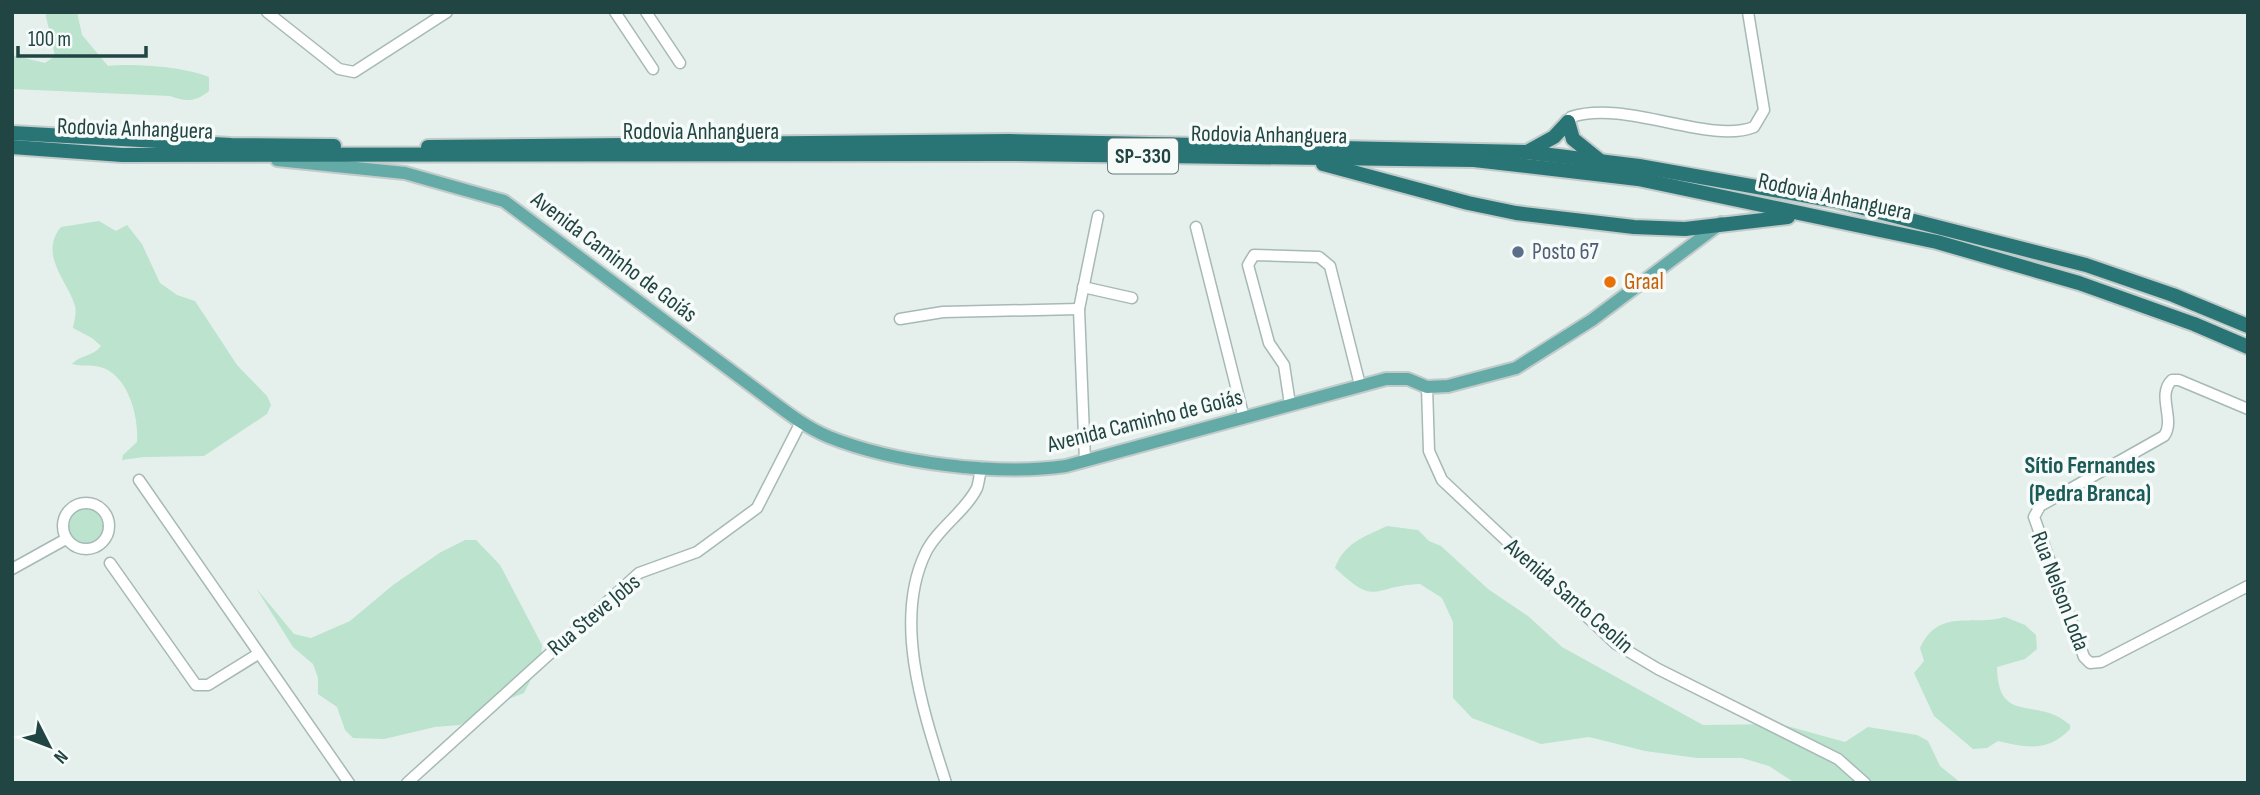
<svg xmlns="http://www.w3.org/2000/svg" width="2260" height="795" viewBox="0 0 2260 795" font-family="'Sofia Sans Condensed',sans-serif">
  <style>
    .green { fill: #bbe3ce }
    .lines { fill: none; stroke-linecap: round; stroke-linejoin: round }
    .minor-casing { stroke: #a6b9b6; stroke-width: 13 }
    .major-casing { stroke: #c1cbca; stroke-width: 16 }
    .highway-casing { stroke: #c1cbca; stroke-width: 18 }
    .minor { stroke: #fff; stroke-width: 10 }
    .major { stroke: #64aba7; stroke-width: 12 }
    .highway { stroke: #297575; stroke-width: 14 }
    .service-dot { fill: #5c6f8a; stroke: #f6fbfa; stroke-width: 2.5 }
    .food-dot { fill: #e8710a; stroke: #f6fbfa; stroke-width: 2.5 }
    .labels { text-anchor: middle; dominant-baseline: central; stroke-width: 7; stroke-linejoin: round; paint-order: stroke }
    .shield { fill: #f6fbfa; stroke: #617c79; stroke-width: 2 }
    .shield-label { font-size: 21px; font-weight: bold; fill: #214542 }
    .street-label { font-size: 23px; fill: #214542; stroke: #f6fbfa }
    .service-label { font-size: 23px; fill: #4e5e75; stroke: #f6fbfa; text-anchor: start }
    .food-label { font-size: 23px; fill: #c56008; stroke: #f6fbfa; text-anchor: start }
    .neighbourhood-label { font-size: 24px; font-weight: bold; fill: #1a5a57; stroke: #f6fbfa }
  </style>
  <rect width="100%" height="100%" fill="#e5f0ed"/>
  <g class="green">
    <path d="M45,12H77L82,35L108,66C134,63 185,67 209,77V91C195,102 187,102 170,96L12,89V55L45,63L55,56Z"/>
    <path d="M99,221L116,231L127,225L142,244L160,283L177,295L195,301L237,365L267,396L271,405L267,414L204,456L144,457L122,460L123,455L137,442C139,417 128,374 100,367C91,364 81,367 72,364C80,355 94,356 101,346L92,338L73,328C74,322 77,312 75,306C68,281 38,255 61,227Z"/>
    <circle cx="86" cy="526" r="20"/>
    <path d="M1387,526L1418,530L1429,541L1441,546L1488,589L1528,616L1562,647L1703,725L1780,724L1845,742L1868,727L1917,735L1928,741L1940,766L1961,783H1795L1769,766L1742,758H1697L1645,751L1589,737L1541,744L1472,718L1453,698V622L1442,598L1420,584C1370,586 1378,608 1335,568C1344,543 1364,537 1387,526Z"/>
    <path d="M465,540H476L500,565L542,645L541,659L524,693L491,706L460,725L435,727L384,739L353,738L345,730L337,707L318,694V678L313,664L293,647L256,588L294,634L311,638L350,621L393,585L441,552Z"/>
    <path d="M2005,617L2025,625L2036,635L2037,649L2025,659L1997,667C1998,727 2037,695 2070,725V729C2049,752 2025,748 1998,741L1987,748L1973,749L1934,716L1914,673L1924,661L1920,648C1939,607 1972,627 2005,617Z"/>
  </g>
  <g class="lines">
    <defs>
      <g id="minor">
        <path d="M267,12L339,69L354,72L447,12"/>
        <path d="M615,12L653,69"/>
        <path d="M646,12L680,63"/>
        <path d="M1568,122L1571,117C1626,99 1709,145 1754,127L1764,110L1748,12"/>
        <path d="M1196,227L1244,418"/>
        <path d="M1083,287L1132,298"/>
        <path d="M900,319L943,312L1079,309"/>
        <path d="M1427,387L1429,451L1442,480L1616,644L1658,669L1838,759L1865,783"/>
        <path d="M1290,404L1284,365L1269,343L1248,265L1254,255L1319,257L1330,266L1360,385"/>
        <path d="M2248,409L2179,380H2172C2156,395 2176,420 2164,436L2040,506L2034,517L2084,657L2090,663L2101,662L2248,586"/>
        <path d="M1085,461L1079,309L1098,216"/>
        <path d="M139,480L349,783"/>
        <circle cx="86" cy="526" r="23"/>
        <path d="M110,563L196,685H208L258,654"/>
        <path d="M12,569L66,539"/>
        <path d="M407,783L639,573L697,552L757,508L801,422"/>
        <path d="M946,783C924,714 892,621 926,552C938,528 965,512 977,488C979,482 980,473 981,467"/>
      </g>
      <path id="major" d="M277,160L405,173L504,201L765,396C785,411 805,427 829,437C894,463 996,476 1066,466L1386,379H1408L1427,387L1448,386L1516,368L1592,320L1721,223"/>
      <g id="highway">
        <path d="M1568,122L1573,139L1599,160"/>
        <path d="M12,133L231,145L334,146"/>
        <path d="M12,147L122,155L1009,154L1474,160L1638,179L1937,242L2079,283L2194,324L2248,347"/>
        <path d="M428,147L1009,141L1526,152L1639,166L1836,201L2086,265L2173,295L2248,326"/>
        <path d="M1527,152L1554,137L1568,122"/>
        <path d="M1323,164L1468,203L1516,213L1634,227L1685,229L1788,217"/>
      </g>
    </defs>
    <use href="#minor" class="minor-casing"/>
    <use href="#major" class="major-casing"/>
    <use href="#highway" class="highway-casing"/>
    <use href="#minor" class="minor"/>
    <use href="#major" class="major"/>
    <use href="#highway" class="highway"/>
  </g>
  <circle class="service-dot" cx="1518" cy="252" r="7"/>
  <circle class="food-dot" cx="1610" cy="282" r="7"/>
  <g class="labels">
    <rect class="shield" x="1108" y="138.5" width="70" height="35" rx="5"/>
    <g class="shield-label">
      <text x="1143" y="156">SP-330</text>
    </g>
    <g class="street-label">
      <text transform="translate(135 129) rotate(2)">Rodovia Anhanguera</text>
      <text x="701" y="132">Rodovia Anhanguera</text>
      <text transform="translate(1269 135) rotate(1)">Rodovia Anhanguera</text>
      <text transform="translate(1835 197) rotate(12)">Rodovia Anhanguera</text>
      <text transform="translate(614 257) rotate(37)">Avenida Caminho de Goiás</text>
      <text transform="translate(1145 421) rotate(-14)">Avenida Caminho de Goiás</text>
      <text transform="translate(2060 591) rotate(69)">Rua Nelson Loda</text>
      <text transform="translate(1569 596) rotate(41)">Avenida Santo Ceolin</text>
      <text transform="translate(594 615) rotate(-40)">Rua Steve Jobs</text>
    </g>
    <g class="service-label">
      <text x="1532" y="252">Posto 67</text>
    </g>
    <g class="food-label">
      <text x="1624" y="282">Graal</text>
    </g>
    <g class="neighbourhood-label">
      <text x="2090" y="465">Sítio Fernandes<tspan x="2090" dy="28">(Pedra Branca)</tspan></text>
    </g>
  </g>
  <rect width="2260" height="795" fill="none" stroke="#214542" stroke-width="28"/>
  <g transform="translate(49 746) rotate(132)" stroke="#f6fbfa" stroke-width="5" paint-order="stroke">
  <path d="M0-5L12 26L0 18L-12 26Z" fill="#214542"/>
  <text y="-10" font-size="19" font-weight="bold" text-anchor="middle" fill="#214542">N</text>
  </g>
  <path d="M18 46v10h128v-10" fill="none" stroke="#214542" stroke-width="3.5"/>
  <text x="28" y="46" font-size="21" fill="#214542" stroke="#f6fbfa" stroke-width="5" paint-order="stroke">100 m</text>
</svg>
